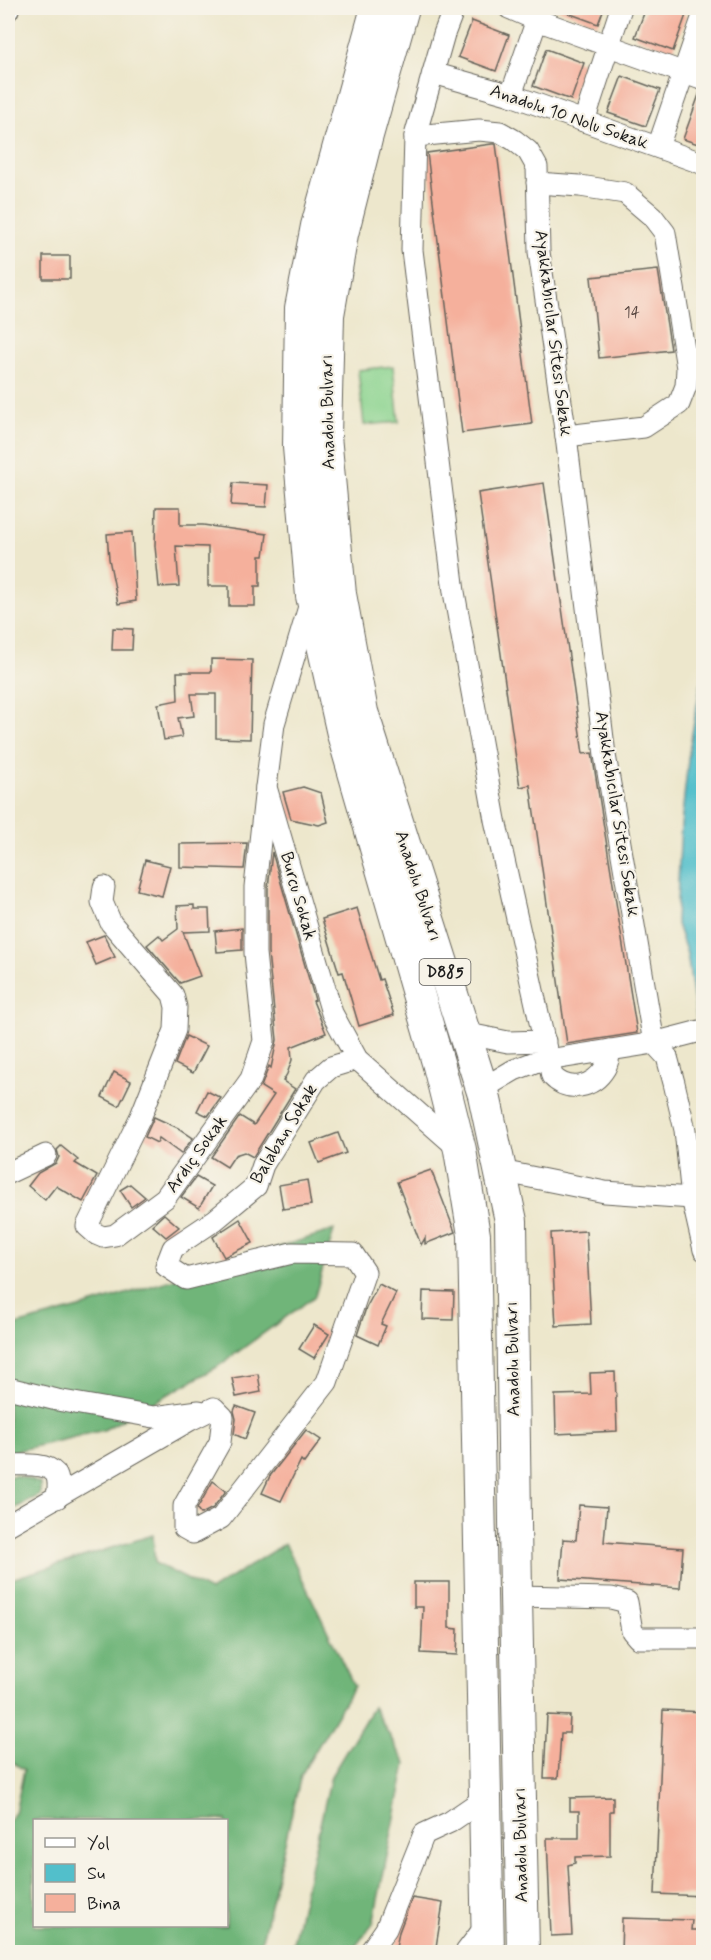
<svg xmlns="http://www.w3.org/2000/svg" width="711" height="1960" viewBox="0 0 711 1960" font-family="Mynerve,sans-serif">
  <style>
    .green { fill: #8ad38e; stroke: #537855; stroke-width: 1.5 }
    .forest { fill: #6fb579; stroke: #46684a; stroke-width: 1.5; fill-rule: evenodd }
    .water { fill: #52bfcb; stroke: #376e74; stroke-width: 1.5 }
    .building { fill: #f5b09c }
    .lines { fill: none; stroke-linecap: round; stroke-linejoin: round }
    .minor-casing { stroke: #65635a; stroke-width: 23 }
    .highway-casing { stroke: #65635a; stroke-width: 34 }
    .minor { stroke: #fff; stroke-width: 21 }
    .highway { stroke: #fff; stroke-width: 32 }
    .labels { text-anchor: middle; dominant-baseline: central; stroke-width: 4.5; stroke-linejoin: round; paint-order: stroke }
    .number-label { font-size: 15px; fill: #52413c }
    .shield { fill: #f7f3e8; stroke: #5e5c59; stroke-width: 1.5 }
    .shield-label { font-size: 16px; font-weight: bold; fill: #1c1c1c }
    .street-label { font-size: 18px; fill: #1c1c1c; stroke: #f7f3e8 }
  </style>
  <rect width="100%" height="100%" fill="#f7f3e8"/>
  <filter id="ink" filterUnits="userSpaceOnUse"><feTurbulence type="fractalNoise" baseFrequency=".0167" numOctaves="2"/><feDisplacementMap in="SourceGraphic" scale="12" xChannelSelector="R" yChannelSelector="G"/><feConvolveMatrix kernelMatrix="1 2 1 2 8 2 1 2 1" color-interpolation-filters="sRGB"/></filter>
  <filter id="wash" filterUnits="userSpaceOnUse"><feTurbulence type="fractalNoise" baseFrequency=".008" numOctaves="4" result="noise"/><feDisplacementMap in="SourceGraphic" scale="24" xChannelSelector="R" yChannelSelector="G"/><feGaussianBlur stdDeviation="1.35" result="paint"/><feColorMatrix in="noise" values="0 0 0 0 0 0 0 0 0 0 0 0 0 0 0 0 0 1.4 0 .05"/><feComposite in="paint" operator="in"/></filter>
  <g filter="url(#wash)">
    <rect width="100%" height="100%" fill="#ede7cc"/>
    <path class="green" d="M393,366L399,422L364,425L358,370Z"/>
    <g class="forest">
      <path d="M334,1230L315,1296L217,1367L104,1430L8,1453V1327L83,1307Z"/>
      <path d="M15,1475L40,1483V1495L8,1512V1477Z"/>
      <path d="M153,1535L155,1563L210,1591L285,1543L354,1686L301,1775L259,1952H8V1821L15,1813L24,1770L8,1759V1580ZM34,1820H226V1926H34Z"/>
      <path d="M373,1707L406,1764L373,1924L351,1952H291L331,1776Z"/>
    </g>
    <path class="water" d="M703,671V1062L687,954L676,921L681,826L689,751Z"/>
    <g id="blocks">
      <g class="building">
        <path d="M557,8H604L598,24L557,9Z"/>
        <path d="M646,8H666L686,15L673,51L635,37Z"/>
        <path d="M472,21L509,35L496,71L458,57Z"/>
        <path d="M546,49L584,63L571,100L533,86Z"/>
        <path d="M622,76L660,90L646,126L608,113Z"/>
        <path d="M700,92H704V146L683,139Z"/>
        <path d="M492,144H496L532,424L462,433L427,153Z"/>
        <rect x="43" y="256" width="27" height="23"/>
        <path d="M658,270L671,350L599,358L591,277Z"/>
        <path d="M233,483L268,485L266,507L231,505Z"/>
        <path d="M544,483L583,754L592,753L637,1033L567,1044L530,785L520,787L478,493Z"/>
        <path d="M156,507H180V525H203L267,534L264,556H260V586H255V606H229V586H208V547L176,546L179,586L159,587L155,546Z"/>
        <path d="M132,532L136,601L118,604L109,559L107,534Z"/>
        <path d="M113,628L133,629L132,650H112Z"/>
        <path d="M211,659L252,660L250,739L216,738V694H191L194,716L178,718L182,737L164,740L158,704L178,700L177,672H211Z"/>
        <path d="M303,787L321,793L328,822L319,825L291,819L283,792Z"/>
        <path d="M247,843L244,869L180,867V844Z"/>
        <path d="M272,852L315,1000L313,1001L326,1033L291,1047L292,1060L287,1074L283,1081L295,1089L253,1157L244,1152L235,1155L227,1167L211,1157L240,1116L254,1125L274,1095L261,1087L269,1066L271,1068L277,1040L268,952V888Z"/>
        <path d="M145,860L170,866L162,896L137,890Z"/>
        <path d="M194,905V909H209L210,931L183,932L200,976L180,983L147,945L159,935L163,940L178,929L177,906Z"/>
        <path d="M357,908L379,980L382,979L394,1015L359,1026L343,972L339,973L322,919Z"/>
        <path d="M242,928V950L217,952L215,931Z"/>
        <path d="M104,935L115,957L96,965L86,942Z"/>
        <path d="M186,1036L207,1046L193,1073L175,1064Z"/>
        <path d="M114,1072L131,1081L119,1106L102,1097Z"/>
        <path d="M207,1091L221,1098L208,1116L197,1111Z"/>
        <path d="M154,1117L178,1128L193,1138L181,1154L159,1138L157,1143L145,1137Z"/>
        <path d="M338,1133L346,1153L319,1163L311,1143Z"/>
        <path d="M61,1146L78,1160L75,1163L97,1176L83,1202L56,1186L45,1200L28,1186L38,1173L56,1163L59,1157L57,1150Z"/>
        <path d="M431,1170L455,1232L425,1244V1238L421,1245L397,1182Z"/>
        <path d="M196,1177L212,1186L199,1208L181,1197Z"/>
        <path d="M307,1180L311,1205L283,1209L279,1185Z"/>
        <path d="M130,1184L145,1197L131,1207L120,1190Z"/>
        <path d="M164,1214L179,1227L166,1237L152,1225Z"/>
        <path d="M240,1219L253,1243L224,1257L213,1237Z"/>
        <path d="M586,1231L591,1324L556,1326L551,1233Z"/>
        <path d="M379,1284L396,1293L381,1324L386,1326L378,1345L357,1335L366,1308Z"/>
        <path d="M423,1291L454,1292L453,1320L422,1319Z"/>
        <path d="M314,1325L329,1334L314,1358L299,1349Z"/>
        <path d="M615,1372L617,1431L556,1434L555,1395L591,1394L590,1373Z"/>
        <path d="M258,1374L261,1392L236,1397L232,1378Z"/>
        <path d="M236,1406L255,1413L245,1439L234,1434L236,1419L234,1411Z"/>
        <path d="M306,1430L321,1440L304,1463L301,1460L281,1501L262,1493L270,1476Z"/>
        <path d="M213,1481L226,1491L213,1508L201,1514L197,1509Z"/>
        <path d="M579,1505L607,1507L604,1542L683,1548L680,1588L560,1579L563,1539L576,1540Z"/>
        <path d="M414,1582H449V1628L458,1629L457,1655L421,1653L423,1607H414Z"/>
        <path d="M663,1710L704,1712V1896L655,1894Z"/>
        <path d="M547,1715L570,1716L569,1733H561L558,1778H544Z"/>
        <path d="M613,1797V1811H610V1856L575,1857V1863L568,1865L572,1935L551,1936L547,1838H579V1811H570V1798Z"/>
        <path d="M412,1898L443,1903L435,1953H395L399,1932Z"/>
        <path d="M622,1918L692,1920L691,1930H704V1953H621Z"/>
      </g>
    </g>
  </g>
  <g filter="url(#ink)">
    <use href="#blocks" fill-opacity="0" stroke="#65635a" stroke-width="1.5"/>
    <g class="lines">
      <defs>
        <g id="minor">
          <path d="M454,8L444,34L415,136L412,250L454,592L495,820L552,1076C568,1093 593,1088 605,1068C608,1063 609,1056 610,1050"/>
          <path d="M509,8L537,20L704,80"/>
          <path d="M8,10V8"/>
          <path d="M433,73L511,95L704,164"/>
          <path d="M511,95L541,8"/>
          <path d="M584,121L621,8"/>
          <path d="M415,136L479,130L500,132L514,140L528,151L537,167L539,252L566,436L605,755L654,1043L667,1057L674,1083L685,1130L692,1198L704,1250"/>
          <path d="M658,147L704,13"/>
          <path d="M537,183L580,186L625,193L652,216L665,233L687,368L686,386L679,404L644,427L566,436"/>
          <path d="M311,600L274,724L266,787L332,1013L357,1059L459,1149"/>
          <path d="M104,887L102,902L111,923L173,995L176,1007L175,1030L141,1116L87,1226L96,1234L103,1237L115,1235L165,1198L251,1079L264,1041L255,953V887L266,787"/>
          <path d="M464,1033L508,1042L545,1041"/>
          <path d="M482,1089L514,1070L535,1062L654,1043L704,1030"/>
          <path d="M501,1171L605,1192L692,1198"/>
          <path d="M8,1173L46,1155"/>
          <path d="M8,1388L57,1400L154,1417L199,1411"/>
          <path d="M8,1465C21,1465 46,1462 55,1473C60,1480 58,1490 57,1498"/>
          <path d="M8,1525L190,1420L214,1408L223,1417L220,1442L184,1506V1528L193,1533L221,1518L327,1382L365,1272L353,1254L292,1253L186,1279L166,1266L173,1248L215,1220L256,1186L263,1165L316,1080L331,1067L357,1059"/>
          <path d="M516,1596L611,1598L627,1602L632,1631L638,1638H704"/>
          <path d="M370,1952L386,1929L424,1834L450,1822L485,1798"/>
          <path d="M466,1952L488,1923"/>
        </g>
        <g id="highway">
          <path d="M377,8L317,226L301,308L299,447L312,596L343,734L439,1066L460,1150L474,1235L488,1952"/>
          <path d="M403,8L366,139L342,234L328,315L325,436L340,594L362,712L484,1095L511,1221L516,1596L523,1952"/>
        </g>
      </defs>
      <use href="#minor" class="minor-casing"/>
      <use href="#highway" class="highway-casing"/>
      <use href="#minor" class="minor"/>
      <use href="#highway" class="highway"/>
    </g>
  </g>
  <g class="labels">
    <g class="number-label">
      <text x="632" y="313">14</text>
    </g>
    <rect class="shield" x="419.5" y="959" width="51" height="26" rx="4.5"/>
    <g class="shield-label">
      <text x="445" y="972">D885</text>
    </g>
    <g class="street-label">
      <text transform="translate(569 117) rotate(19)">Anadolu 10 Nolu Sokak</text>
      <text transform="translate(553 333) rotate(83)">Ayakkabıcılar Sitesi Sokak</text>
      <text transform="translate(328 412) rotate(-91)">Anadolu Bulvarı</text>
      <text transform="translate(617 814) rotate(81)">Ayakkabıcılar Sitesi Sokak</text>
      <text transform="translate(418 886) rotate(72)">Anadolu Bulvarı</text>
      <text transform="translate(298 896) rotate(74)">Burcu Sokak</text>
      <text transform="translate(284 1134) rotate(-59)">Balaban Sokak</text>
      <text transform="translate(197 1154) rotate(-54)">Ardıç Sokak</text>
      <text transform="translate(513 1359) rotate(-91)">Anadolu Bulvarı</text>
      <text transform="translate(521 1845) rotate(-91)">Anadolu Bulvarı</text>
    </g>
  </g>
  <rect width="711" height="1960" fill="none" stroke="#f7f3e8" stroke-width="30"/>
  <rect x="33" y="1819" width="195" height="108" fill="#f7f3e8" stroke="#9f9d96" stroke-width="1.5"/>
  <rect x="45" y="1838" width="30" height="9" fill="#ffffff" stroke="#9f9d96" stroke-width="1.5"/>
  <text x="87" y="1849" font-size="18" fill="#1c1c1c">Yol</text>
  <rect x="45" y="1864" width="30" height="18" fill="#52bfcb" stroke="#9f9d96" stroke-width="1.5"/>
  <text x="87" y="1879" font-size="18" fill="#1c1c1c">Su</text>
  <rect x="45" y="1894" width="30" height="18" fill="#f5b09c" stroke="#9f9d96" stroke-width="1.5"/>
  <text x="87" y="1909" font-size="18" fill="#1c1c1c">Bina</text>
</svg>
